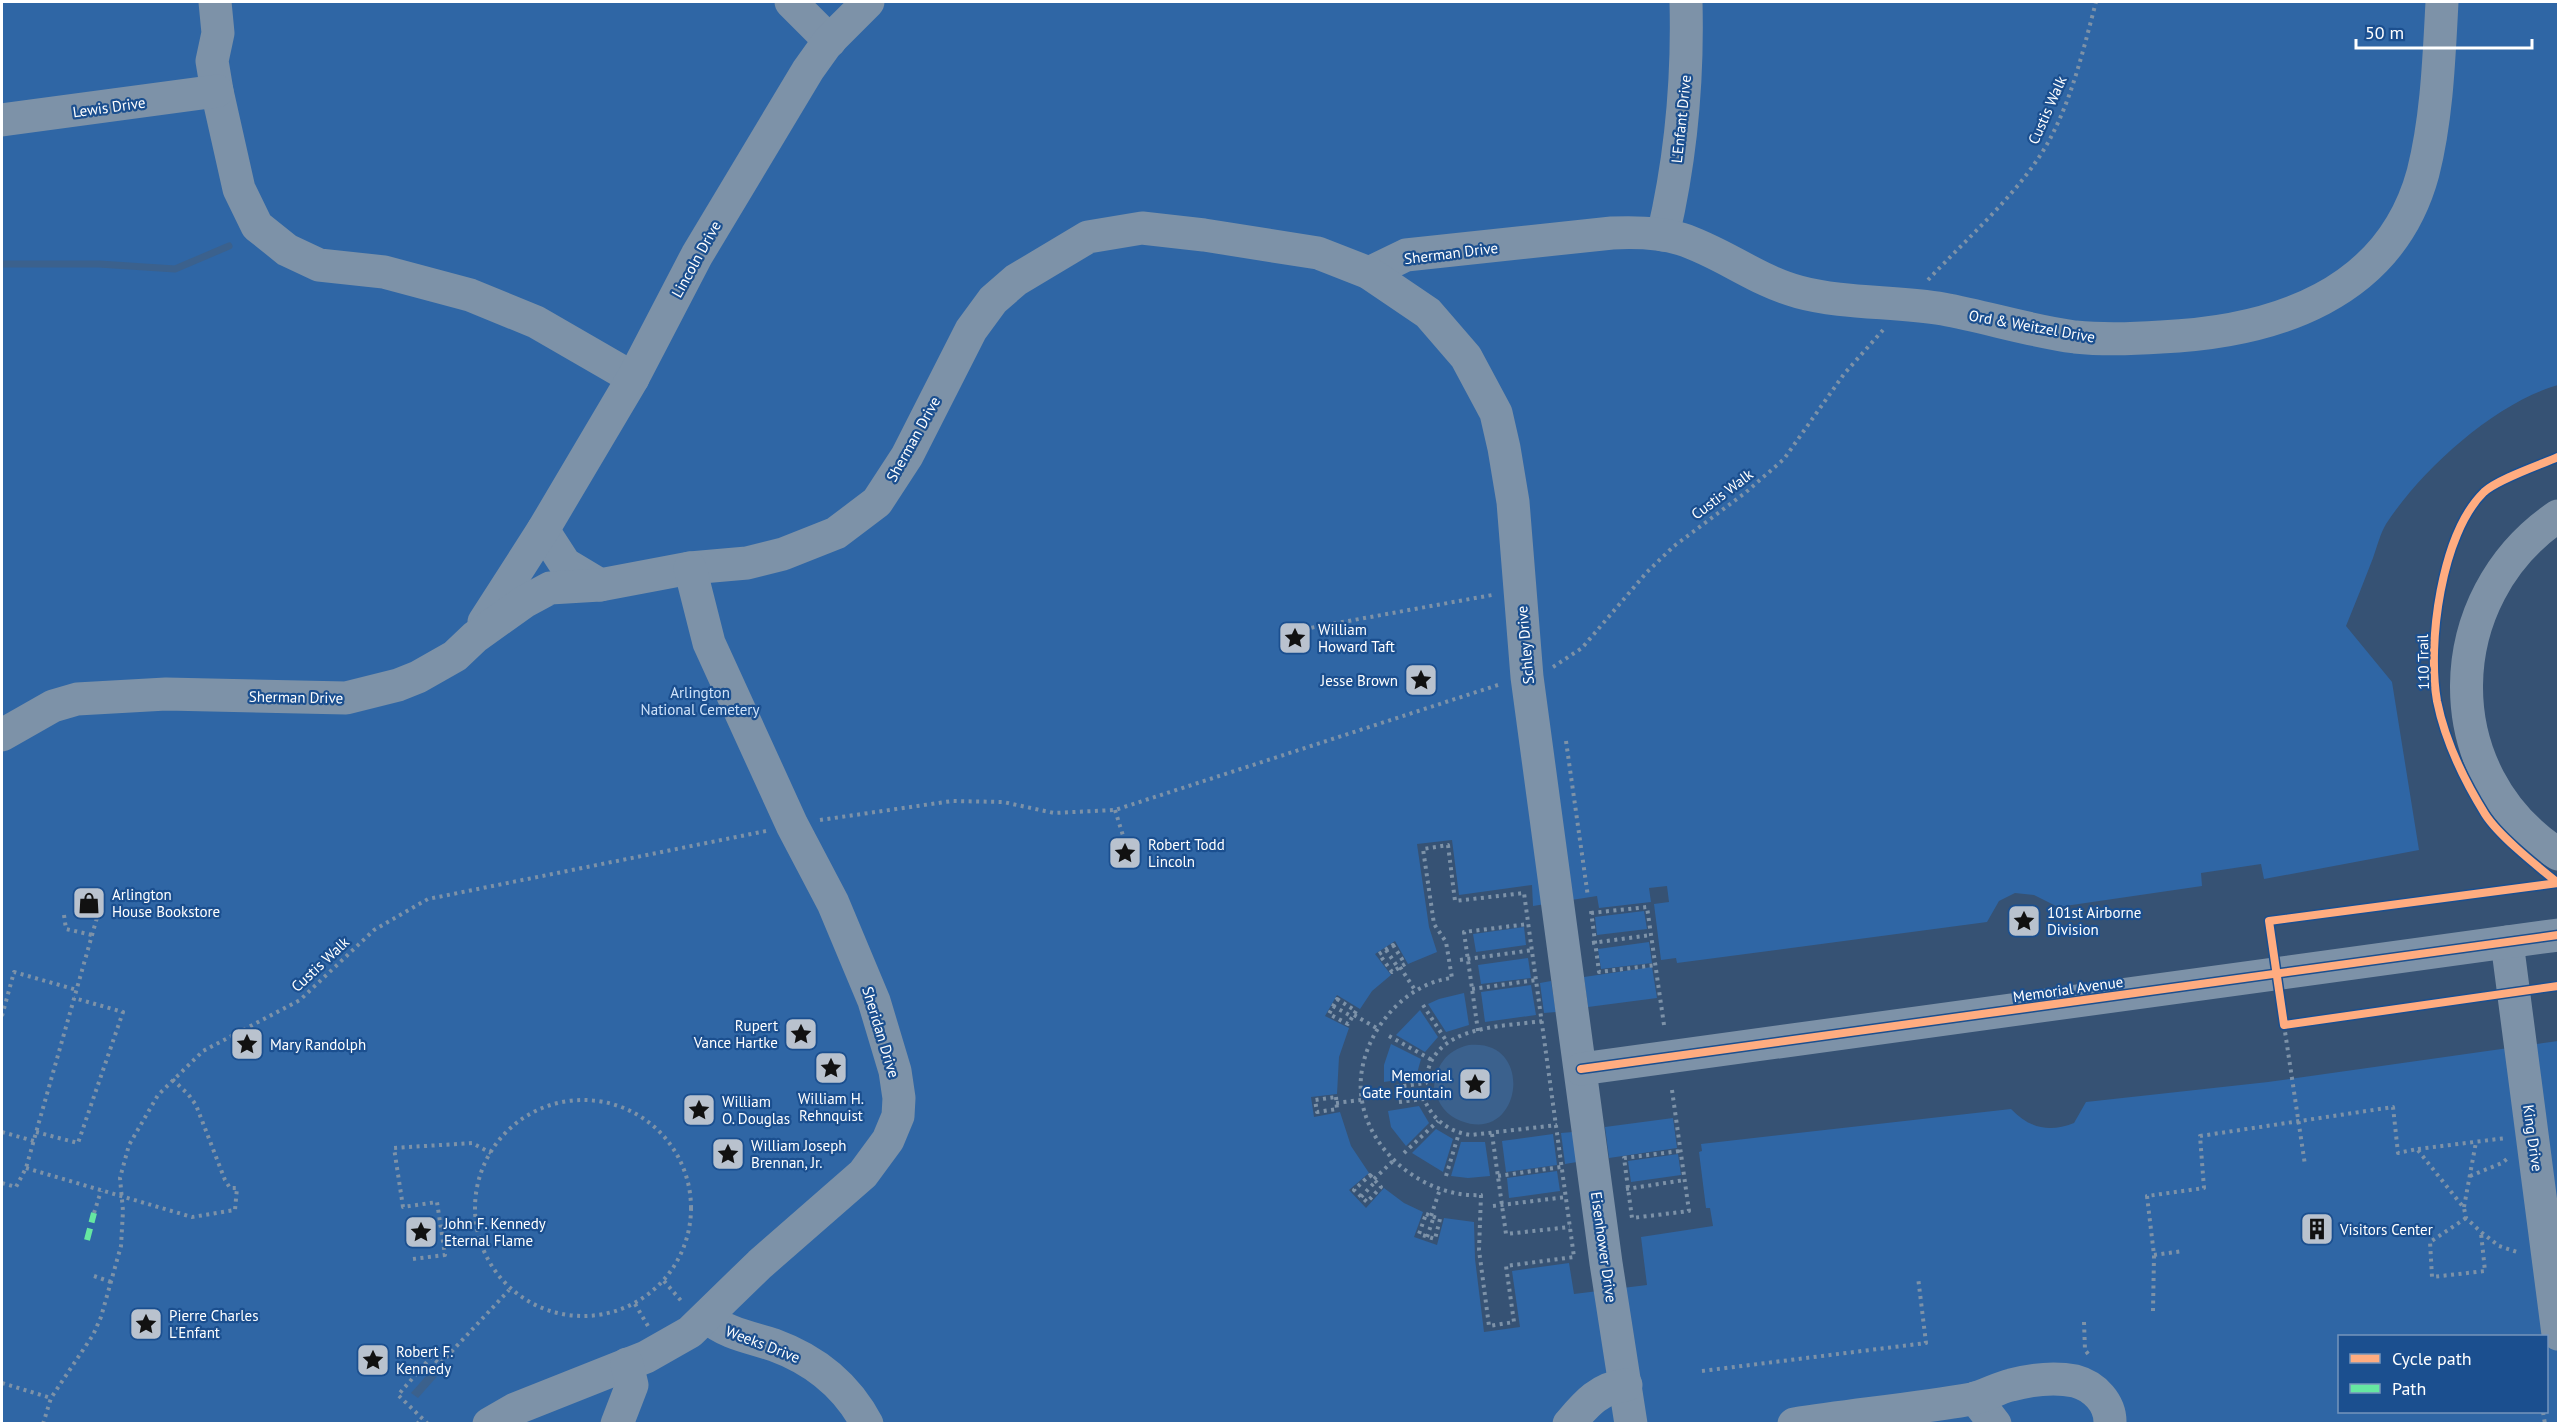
<svg xmlns="http://www.w3.org/2000/svg" width="2560" height="1425" viewBox="0 0 2560 1425" font-family="'PT Sans',sans-serif">
  <style>
    .green { fill: #2f66a5; fill-rule: evenodd }
    .water { fill: #3b618d }
    .lines { fill: none; stroke-linecap: round; stroke-linejoin: round }
    .stream { stroke: #3b618d; stroke-width: 7 }
    .path { stroke: #7d92a8; stroke-width: 4; stroke-dasharray: 3 4.5; stroke-linecap: butt }
    .minor { stroke: #7d92a8; stroke-width: 33 }
    .highway { stroke: #7e92a7; stroke-width: 33 }
    .quiet { stroke: #66e7a1; stroke-width: 6; stroke-dasharray: 12 6; stroke-linecap: butt }
    .cycleway-casing { stroke: #1b4f8f; stroke-width: 11 }
    .cycleway { stroke: #ffac80; stroke-width: 8 }
    .labels { text-anchor: middle; dominant-baseline: central; stroke-width: 4.5; stroke-linejoin: round; paint-order: stroke }
    .street-label { font-size: 15px; fill: #fff; stroke: #1b4f8f }
    .poi-label { font-size: 15px; fill: #fff; stroke: #1b4f8f; text-anchor: start }
    .park-label { font-size: 15px; fill: #cfe3fa; stroke: #1b4f8f }
  </style>
  <rect width="100%" height="100%" fill="#365274"/>
  <g class="green">
    <path d="M2,2H2558V385C2495,403 2422,469 2386,524C2380,534 2377,547 2373,558C2364,581 2355,604 2346,626L2392,682L2419,850L2264,879L2261,864L2201,873L2202,886L2058,907L2034,895L2015,893L1999,901L1987,922L1677,963L1676,958L1661,960L1654,904L1669,902L1667,886L1649,888L1651,902L1599,908L1597,896L1533,906L1532,885L1459,895L1452,840L1417,844L1429,927L1437,952L1408,964L1395,941L1375,954L1391,975L1372,991L1360,1009L1337,995L1325,1016L1349,1028L1339,1057L1337,1094L1311,1097L1314,1117L1340,1112L1351,1146L1369,1173L1349,1190L1366,1208L1384,1188L1404,1203L1423,1212L1414,1237L1437,1245L1444,1218L1474,1222L1475,1259L1484,1332L1520,1327L1512,1271L1569,1263L1574,1294L1647,1285L1641,1237L1713,1226L1710,1208H1706L1699,1152L1702,1151L1701,1144L2011,1109C2029,1128 2049,1133 2074,1123L2086,1102L2268,1082L2558,1041V1423H2ZM2340,1336H2546V1412H2340Z"/>
    <path d="M1644,911L1647,929L1597,935L1595,917Z"/>
    <path d="M1524,927L1526,945L1476,952L1473,934Z"/>
    <path d="M1649,942L1652,963L1601,969L1598,949Z"/>
    <path d="M1528,958L1531,978L1481,984L1478,965Z"/>
    <path d="M1652,967L1657,998L1588,1007L1584,977Z"/>
    <path d="M1551,981L1556,1012L1544,1013L1540,983Z"/>
    <path d="M1531,985L1536,1015L1485,1022L1481,992Z"/>
    <path d="M1464,993L1469,1025L1446,1032L1428,1004L1439,999Z"/>
    <path d="M1420,1010L1438,1037L1425,1052L1396,1035Z"/>
    <path d="M1391,1044L1421,1059L1416,1077L1384,1082V1065Z"/>
    <path d="M1419,1106L1429,1123L1406,1146L1391,1127L1388,1111Z"/>
    <path d="M1673,1118L1677,1148L1609,1158L1605,1127Z"/>
    <path d="M1436,1129L1453,1139L1443,1172L1412,1153Z"/>
    <path d="M1573,1132L1577,1162L1565,1164L1561,1133Z"/>
    <path d="M1553,1134L1557,1165L1506,1172L1502,1141Z"/>
    <path d="M1461,1142H1485L1490,1176L1468,1178L1451,1176Z"/>
    <path d="M1678,1154L1681,1175L1631,1182L1628,1161Z"/>
    <path d="M1557,1171L1560,1191L1509,1198L1507,1178Z"/>
  </g>
  <g class="water">
    <path d="M1469,1045C1536,1038 1522,1145 1461,1121C1447,1116 1438,1104 1435,1090L1394,1096L1434,1089C1435,1067 1446,1050 1469,1045Z"/>
    <path d="M435,1366L441,1372L418,1398L411,1393Z"/>
  </g>
  <g class="lines">
    <path class="stream" d="M2,264H99L175,269L229,246"/>
    <g class="path">
      <path d="M1928,280C1968,237 2024,189 2051,137C2073,95 2084,47 2096,2"/>
      <path d="M1304,629L1492,595"/>
      <path d="M1553,667L1582,648L1647,572L1674,546L1745,493L1784,459L1844,374L1883,330"/>
      <path d="M1566,741L1588,897"/>
      <path d="M1115,810L1125,842"/>
      <path d="M820,820L952,801L1003,802L1054,813L1115,810L1501,684"/>
      <path d="M1448,845L1455,901L1524,893L1574,1257L1506,1266L1514,1322L1489,1326L1479,1250L1481,1195C1427,1198 1371,1155 1362,1101C1352,1046 1398,984 1452,978L1446,942L1434,924L1423,849Z"/>
      <path d="M1591,911L1599,972L1656,965"/>
      <path d="M1591,913L1647,907L1664,1025"/>
      <path d="M64,915L66,929L92,935"/>
      <path d="M1592,943L1651,935"/>
      <path d="M1393,945L1405,964L1392,972L1379,954Z"/>
      <path d="M1386,950L1397,966"/>
      <path d="M1460,960L1533,950"/>
      <path d="M1400,967L1415,990"/>
      <path d="M1472,989L1536,980"/>
      <path d="M1337,999L1356,1011L1348,1024L1329,1014Z"/>
      <path d="M1423,1005L1447,1042"/>
      <path d="M1333,1006L1351,1016"/>
      <path d="M1354,1015L1378,1029"/>
      <path d="M2,1016L14,972L77,990"/>
      <path d="M2284,1025L2305,1165"/>
      <path d="M1478,1031L1464,932L1528,924"/>
      <path d="M1389,1036L1432,1060"/>
      <path d="M1396,1087L1426,1083C1429,1025 1500,1027 1543,1021"/>
      <path d="M1672,1090L1689,1211L1632,1218L1624,1158L1680,1151"/>
      <path d="M1336,1097L1337,1109L1317,1112L1315,1100Z"/>
      <circle cx="583" cy="1208" r="108"/>
      <path d="M1399,1102L1424,1099C1433,1120 1449,1132 1471,1135L1557,1125"/>
      <path d="M1336,1103L1361,1100"/>
      <path d="M2,1132L34,1141"/>
      <path d="M36,1132L78,1143L123,1012L74,998"/>
      <path d="M1492,1134L1506,1234L1570,1227"/>
      <path d="M2418,1149L2506,1138"/>
      <path d="M1404,1153L1438,1121"/>
      <path d="M26,1168L192,1217L235,1210L237,1188H230L225,1180L196,1105L188,1094L172,1079"/>
      <path d="M1370,1175L1381,1187L1367,1202L1354,1190Z"/>
      <path d="M1446,1176L1459,1133"/>
      <path d="M1498,1176L1561,1167"/>
      <path d="M2470,1176L2502,1163L2508,1158"/>
      <path d="M1374,1179L1394,1160"/>
      <path d="M2,1183L16,1187L26,1168L98,914"/>
      <path d="M1626,1189L1685,1180"/>
      <path d="M1361,1197L1374,1183"/>
      <path d="M1493,1206L1566,1197"/>
      <path d="M2464,1207L2476,1142"/>
      <path d="M94,1213L101,1191"/>
      <path d="M1426,1214L1440,1219L1435,1239L1419,1234Z"/>
      <path d="M1431,1216L1440,1189"/>
      <path d="M2466,1218L2430,1242L2432,1277L2485,1271L2481,1233"/>
      <path d="M441,1228L479,1222"/>
      <path d="M1427,1237L1433,1219"/>
      <path d="M2154,1255L2183,1251"/>
      <path d="M413,1259L445,1255L437,1202L403,1207L394,1148L472,1143L491,1153"/>
      <path d="M94,1276L111,1282"/>
      <path d="M664,1281L683,1303"/>
      <path d="M635,1304L648,1326"/>
      <path d="M2153,1311L2154,1255L2147,1196L2204,1188L2200,1136L2393,1107L2398,1153L2417,1149L2464,1208L2466,1218L2481,1232L2499,1246L2520,1253"/>
      <path d="M2084,1322L2085,1350L2089,1355"/>
      <path d="M1702,1371L1926,1343L1918,1277"/>
      <path d="M2,1383L51,1398"/>
      <path d="M2543,1412L2545,1424"/>
      <path d="M43,1424L51,1398L93,1335L101,1317L121,1246L123,1211L120,1178L129,1145L158,1095L203,1051L300,1000L374,930L428,899L766,831"/>
      <path d="M417,1424L422,1418"/>
      <path d="M428,1424L398,1395L431,1357L440,1364L509,1290"/>
    </g>
    <g class="minor">
      <path d="M215,2L218,33L212,61L217,91L239,189L257,226L287,250L319,265L384,272L470,295L536,322L633,378"/>
      <path d="M791,2L830,41"/>
      <path d="M2,120L217,91"/>
      <path d="M1663,235C1681,158 1688,81 1686,2"/>
      <path d="M1369,273L1406,255L1612,233C1635,232 1659,232 1681,239C1722,252 1757,281 1799,292C1843,304 1897,301 1943,309C1987,317 2030,331 2075,337C2104,340 2132,339 2161,337C2274,332 2390,295 2423,173C2437,118 2439,58 2442,2"/>
      <path d="M543,530L565,564L600,585"/>
      <path d="M484,622L543,530L633,378L697,255L808,70L828,42L868,2"/>
      <path d="M2,735L53,706L77,699L166,694L346,698L398,685L418,677L455,656L475,637L524,602L550,588L600,585L690,568L747,563L783,554L836,533L877,502L907,456L971,330L993,300L1016,280L1088,237L1142,228L1204,235L1318,253L1369,273L1428,313L1466,357L1496,413L1504,448L1513,502L1527,677L1606,1263L1631,1424"/>
      <path d="M2507,942L2558,1334"/>
      <path d="M1581,1069L2558,935"/>
      <path d="M707,1317C727,1334 749,1337 774,1345C815,1360 847,1386 867,1424"/>
      <path d="M1975,1398L1995,1424"/>
      <path d="M489,1424L515,1409L646,1357L690,1332L760,1264L863,1174L888,1140L898,1116L899,1098L895,1071L874,1001L833,903L792,825L709,643L690,568"/>
      <path d="M617,1424L632,1385L627,1364"/>
      <path d="M1569,1424C1586,1404 1599,1388 1626,1385"/>
      <path d="M1794,1424C1853,1415 1913,1409 1972,1399C1985,1396 1998,1388 2011,1385C2030,1380 2055,1377 2075,1381C2094,1386 2111,1403 2110,1424"/>
    </g>
    <path class="highway" d="M2558,516C2438,597 2434,774 2558,854"/>
    <path class="quiet" d="M87,1240L94,1213"/>
    <defs>
      <g id="cycleway">
        <path d="M2558,883L2269,921L2284,1025L2558,986"/>
        <path d="M2558,883C2537,866 2499,836 2485,814C2464,780 2445,741 2437,701C2427,644 2441,534 2484,492C2498,479 2540,465 2558,457"/>
        <path d="M1581,1069L2558,935"/>
      </g>
    </defs>
    <use href="#cycleway" class="cycleway-casing"/>
    <use href="#cycleway" class="cycleway"/>
  </g>
  <defs>
    <symbol id="sight-square" viewBox="-11 -11 22 22"><rect x="-9" y="-9" width="18" height="18" rx="4" fill="#b9c2ce" stroke="#1b4f8f"/><path d="M0-6L1.8-2.2L6-1.7L2.9 1.2L3.7 5.4L0 3.3L-3.7 5.4L-2.9 1.2L-6-1.7L-1.8-2.2Z" fill="#111"/></symbol>
    <symbol id="shop-square" viewBox="-11 -11 22 22"><rect x="-9" y="-9" width="18" height="18" rx="4" fill="#b9c2ce" stroke="#1b4f8f"/><path d="M-5-2.5h2.3a2.7 3.5 0 0 1 5.4 0H5L5.5 6h-11ZM-1.5-2.5h3a1.5 2.3 0 0 0-3 0Z" fill="#111"/></symbol>
    <symbol id="building-square" viewBox="-11 -11 22 22"><rect x="-9" y="-9" width="18" height="18" rx="4" fill="#b9c2ce" stroke="#1b4f8f"/><path d="M-4-6H4V6H1V3H-1V6H-4ZM-2.5-4.3h1.7v1.8h-1.7ZM.8-4.3h1.7v1.8H.8ZM-2.5-1h1.7V.8h-1.7ZM.8-1h1.7V.8H.8Z" fill="#111"/></symbol>
  </defs>
  <g fill-rule="evenodd">
    <use href="#sight-square" x="1276" y="619" width="38" height="38"/>
    <use href="#sight-square" x="1402" y="661" width="38" height="38"/>
    <use href="#sight-square" x="1106" y="834" width="38" height="38"/>
    <use href="#shop-square" x="70" y="884" width="38" height="38"/>
    <use href="#sight-square" x="2005" y="902" width="38" height="38"/>
    <use href="#sight-square" x="782" y="1015" width="38" height="38"/>
    <use href="#sight-square" x="228" y="1025" width="38" height="38"/>
    <use href="#sight-square" x="812" y="1049" width="38" height="38"/>
    <use href="#sight-square" x="1456" y="1065" width="38" height="38"/>
    <use href="#sight-square" x="680" y="1091" width="38" height="38"/>
    <use href="#sight-square" x="709" y="1135" width="38" height="38"/>
    <use href="#building-square" x="2298" y="1210" width="38" height="38"/>
    <use href="#sight-square" x="402" y="1213" width="38" height="38"/>
    <use href="#sight-square" x="127" y="1305" width="38" height="38"/>
    <use href="#sight-square" x="354" y="1341" width="38" height="38"/>
  </g>
  <g class="labels">
    <g class="street-label">
      <text transform="translate(109 107) rotate(-8)">Lewis Drive</text>
      <text transform="translate(2047 110) rotate(-66)">Custis Walk</text>
      <text transform="translate(1681 119) rotate(-84)">L'Enfant Drive</text>
      <text transform="translate(1451 253) rotate(-7)">Sherman Drive</text>
      <text transform="translate(696 259) rotate(-61)">Lincoln Drive</text>
      <text transform="translate(2032 326) rotate(10)">Ord &amp; Weitzel Drive</text>
      <text transform="translate(913 439) rotate(-61)">Sherman Drive</text>
      <text transform="translate(1722 494) rotate(-37)">Custis Walk</text>
      <text transform="translate(1525 645) rotate(-95)">Schley Drive</text>
      <text transform="translate(2423 662) rotate(-91)">110 Trail</text>
      <text transform="translate(296 697) rotate(1)">Sherman Drive</text>
      <text transform="translate(320 964) rotate(-43)">Custis Walk</text>
      <text transform="translate(2068 989) rotate(-8)">Memorial Avenue</text>
      <text transform="translate(881 1032) rotate(73)">Sheridan Drive</text>
      <text transform="translate(2533 1138) rotate(82)">King Drive</text>
      <text transform="translate(1604 1247) rotate(82)">Eisenhower Drive</text>
      <text transform="translate(763 1344) rotate(21)">Weeks Drive</text>
    </g>
    <g class="poi-label">
      <text x="1318" y="629">William<tspan x="1318" dy="17">Howard Taft</tspan></text>
      <text x="1398" y="680" text-anchor="end">Jesse Brown</text>
      <text x="1148" y="844">Robert Todd<tspan x="1148" dy="17">Lincoln</tspan></text>
      <text x="112" y="894">Arlington<tspan x="112" dy="17">House Bookstore</tspan></text>
      <text x="2047" y="912">101st Airborne<tspan x="2047" dy="17">Division</tspan></text>
      <text x="778" y="1025" text-anchor="end">Rupert<tspan x="778" dy="17">Vance Hartke</tspan></text>
      <text x="270" y="1044">Mary Randolph</text>
      <text x="1452" y="1075" text-anchor="end">Memorial<tspan x="1452" dy="17">Gate Fountain</tspan></text>
      <text x="831" y="1098" text-anchor="middle">William H.<tspan x="831" dy="17">Rehnquist</tspan></text>
      <text x="722" y="1101">William<tspan x="722" dy="17">O. Douglas</tspan></text>
      <text x="751" y="1145">William Joseph<tspan x="751" dy="17">Brennan, Jr.</tspan></text>
      <text x="444" y="1223">John F. Kennedy<tspan x="444" dy="17">Eternal Flame</tspan></text>
      <text x="2340" y="1229">Visitors Center</text>
      <text x="169" y="1315">Pierre Charles<tspan x="169" dy="17">L'Enfant</tspan></text>
      <text x="396" y="1351">Robert F.<tspan x="396" dy="17">Kennedy</tspan></text>
    </g>
    <g class="park-label">
      <text x="700" y="692">Arlington<tspan x="700" dy="17">National Cemetery</tspan></text>
    </g>
  </g>
  <rect width="2560" height="1425" fill="none" stroke="#ffffff" stroke-width="6"/>
  <rect x="2338" y="1335" width="210" height="78" fill="#1b4f8f" stroke="#7695bc" stroke-width="1.5"/>
  <rect x="2350" y="1354" width="30" height="9" fill="#ffac80" stroke="#7695bc" stroke-width="1.5"/>
  <text x="2392" y="1365" font-size="18" fill="#ffffff">Cycle path</text>
  <rect x="2350" y="1384" width="30" height="9" fill="#66e7a1" stroke="#7695bc" stroke-width="1.5"/>
  <text x="2392" y="1395" font-size="18" fill="#ffffff">Path</text>
  <path d="M2356 39v9h176v-9" fill="none" stroke="#ffffff" stroke-width="3"/>
  <text x="2365" y="39" font-size="18" fill="#ffffff" stroke="#1b4f8f" stroke-width="4.5" paint-order="stroke">50 m</text>
</svg>
